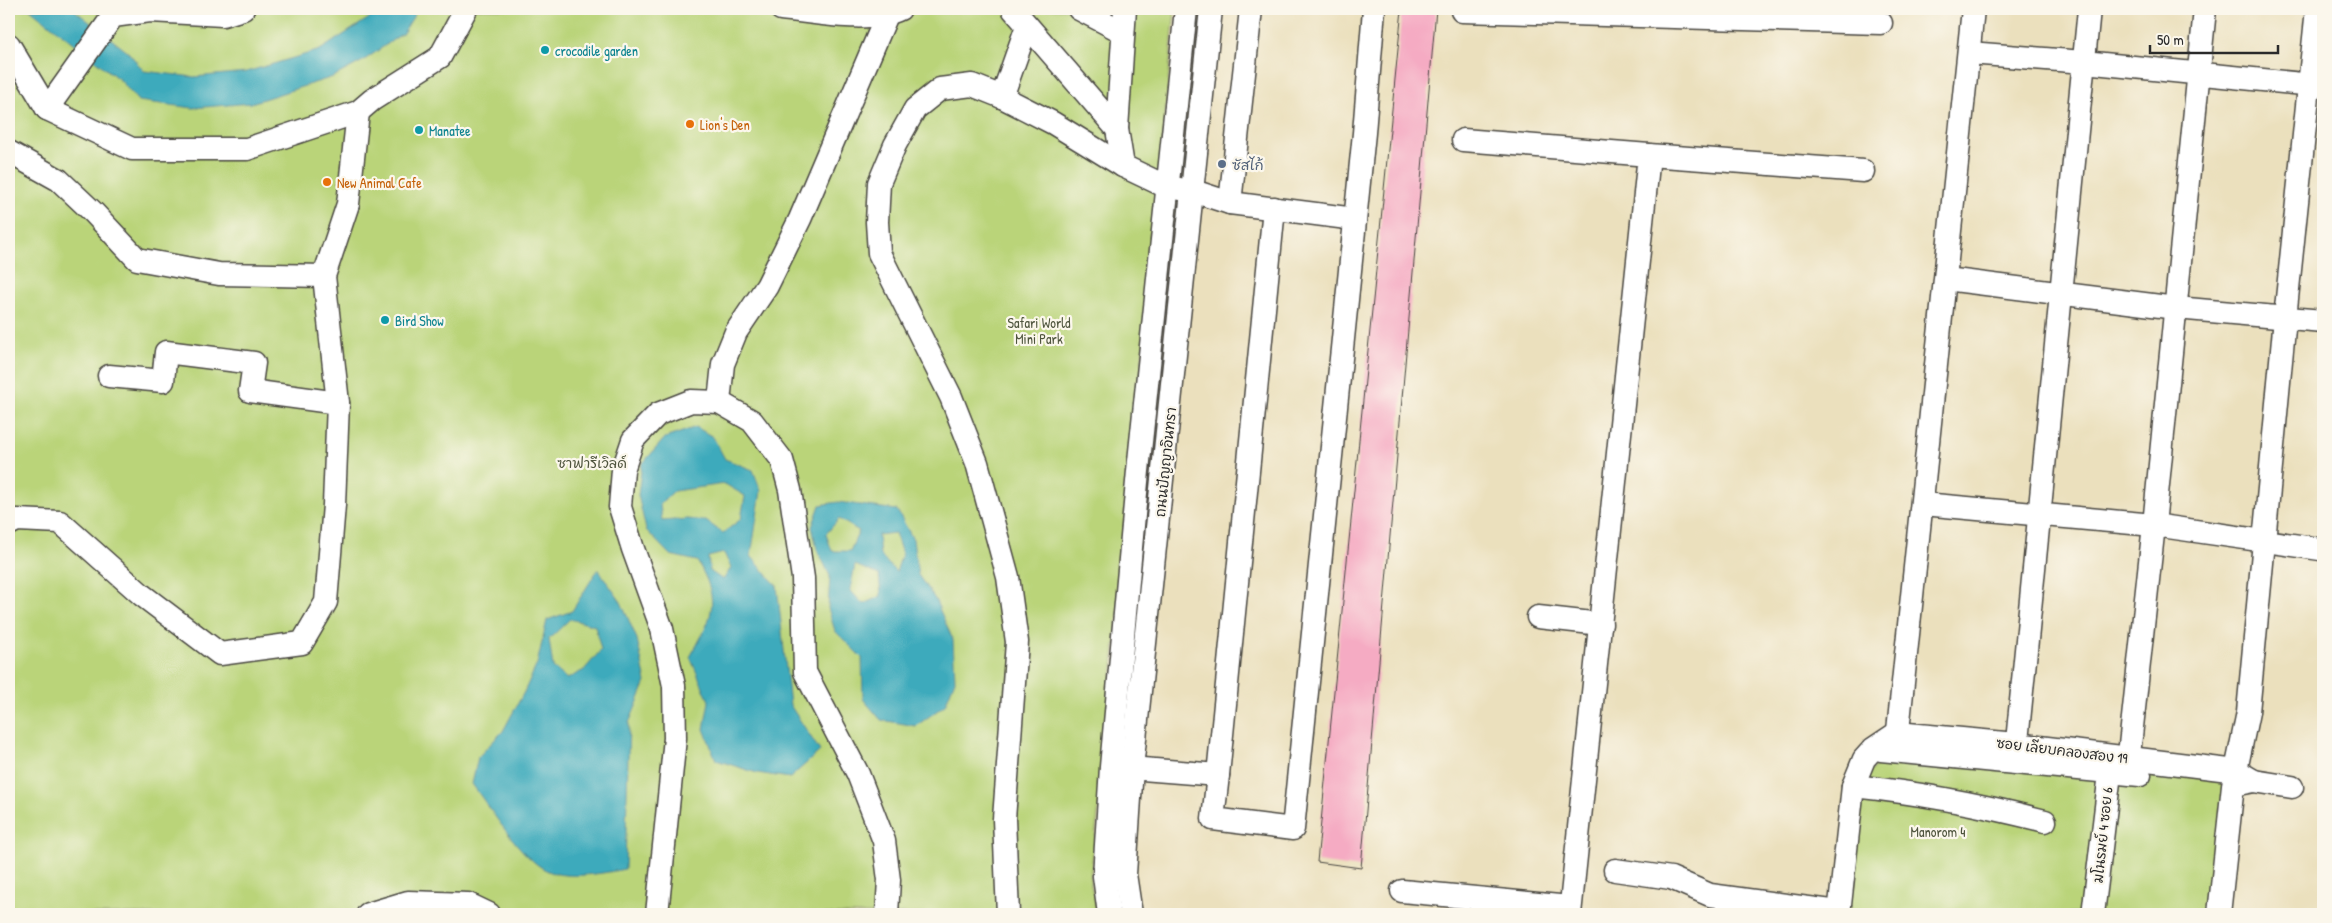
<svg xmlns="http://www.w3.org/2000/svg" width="2332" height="923" viewBox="0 0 2332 923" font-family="'Patrick Hand','Playpen Sans Thai',sans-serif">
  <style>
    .green { fill: #bad479; stroke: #728052 }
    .water { fill: #3daabc; stroke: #346a74; fill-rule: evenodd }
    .building { fill: #f5abc3 }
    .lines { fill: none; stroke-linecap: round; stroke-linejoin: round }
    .minor-casing { stroke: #484641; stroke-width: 25 }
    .minor { stroke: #fff; stroke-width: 22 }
    .culture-dot { fill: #0f9aa8; stroke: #fbf7ec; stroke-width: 2 }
    .food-dot { fill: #e8710a; stroke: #fbf7ec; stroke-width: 2 }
    .service-dot { fill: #5c6f8a; stroke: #fbf7ec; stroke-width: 2 }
    .labels { text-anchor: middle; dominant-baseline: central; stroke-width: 4.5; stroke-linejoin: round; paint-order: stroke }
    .culture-label { font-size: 14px; fill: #0d838f; stroke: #fbf7ec; text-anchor: start }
    .food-label { font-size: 14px; fill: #c56008; stroke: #fbf7ec; text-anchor: start }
    .service-label { font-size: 14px; fill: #4e5e75; stroke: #fbf7ec; text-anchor: start }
    .park-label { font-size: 14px; fill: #4f553e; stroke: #fbf7ec }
    .street-label { font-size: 14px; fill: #2b2b2b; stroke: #fbf7ec }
  </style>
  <rect width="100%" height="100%" fill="#fbf7ec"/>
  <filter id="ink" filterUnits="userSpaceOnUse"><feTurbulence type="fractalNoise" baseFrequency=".02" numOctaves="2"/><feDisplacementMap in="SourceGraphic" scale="10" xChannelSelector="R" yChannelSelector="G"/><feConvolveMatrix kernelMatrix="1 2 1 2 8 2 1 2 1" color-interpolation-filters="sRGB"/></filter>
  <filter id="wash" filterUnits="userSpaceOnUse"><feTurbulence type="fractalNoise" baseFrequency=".0096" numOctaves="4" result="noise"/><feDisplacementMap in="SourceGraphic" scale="20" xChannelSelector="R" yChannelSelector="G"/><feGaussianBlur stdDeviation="1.12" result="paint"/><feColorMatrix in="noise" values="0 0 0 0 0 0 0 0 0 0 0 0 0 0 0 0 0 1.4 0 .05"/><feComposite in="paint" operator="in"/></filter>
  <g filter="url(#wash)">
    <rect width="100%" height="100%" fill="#ebe0bd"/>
    <g class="green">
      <path d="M9,9H1175L1103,774L1090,879L1097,914H9Z"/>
      <path d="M1899,743L2233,777L2214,914H1845L1859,782Z"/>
    </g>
    <g class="water">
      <path d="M30,9H73L129,53L144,71L194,77L246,72L320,50L383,9H418L403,33L363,61L333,77L251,103L193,108L138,101L121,81Z"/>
      <path d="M696,427L713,437L725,459L753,470L761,491L751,556L777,586L790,705L820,751L790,778L757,773L716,760L704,729L709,701L690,657C712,618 722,603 697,561L670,555L646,530L638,495L642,464L665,438ZM725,484L745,496L741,519L723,533L706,521L687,519L662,521L660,504L674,491ZM724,553L731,568L723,580L710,571L708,557Z"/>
      <path d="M838,502L897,510L913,539L918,575L935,599L953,640L955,680L945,705L916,726L881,720L863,699L862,658L835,631L828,608L830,576L817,549L812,527L820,505ZM839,519L859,531L850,551H832L826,534ZM895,533L902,554L896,572L880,555L878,535ZM855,565L879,575L881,596L863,604L850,590Z"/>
      <path d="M598,569L621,602L637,639L646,682L629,723L625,869C604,873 568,880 548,871C522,860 490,808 472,784L478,757L503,731L524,692L537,664L547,620L572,611ZM570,619L595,626L601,650L584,670L567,679L553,667L549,639Z"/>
    </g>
    <g id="blocks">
      <path class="building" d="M1402,9H1436L1361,868L1317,862Z"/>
    </g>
  </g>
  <g filter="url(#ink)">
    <use href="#blocks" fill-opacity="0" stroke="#484641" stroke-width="1"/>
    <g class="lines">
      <defs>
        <g id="minor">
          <path d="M781,9C815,12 870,24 900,9"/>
          <path d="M1013,9L1117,129L1123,166"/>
          <path d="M1079,9L1123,32"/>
          <path d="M1462,11L1881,23"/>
          <path d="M9,45L47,109L132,149H247L358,112L372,100L440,57L466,9"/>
          <path d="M1969,53L2084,62L2323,86"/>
          <path d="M1002,97L1027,26"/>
          <path d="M47,109L113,16L150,11L223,15L243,9"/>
          <path d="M1117,129L1125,9"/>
          <path d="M1463,140L1649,155L1570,914"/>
          <path d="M9,152L59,180L94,213L137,259L219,274L324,276"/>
          <path d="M1649,155L1863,171"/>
          <path d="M1230,203L1251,9"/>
          <path d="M1946,279L2176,308L2323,321"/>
          <path d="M109,376L163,381L166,352L254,363L250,391L338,403"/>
          <path d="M719,402L723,364L736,332L767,286L800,219L887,15"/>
          <path d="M1923,504L2154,525L2320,549"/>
          <path d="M9,524L17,520L60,522L142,595L220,654L302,643L326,602L334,505L338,403L324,276L348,204L358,112"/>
          <path d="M1538,617L1601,624"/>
          <path d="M1881,750L2140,775"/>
          <path d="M1896,750L1973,9"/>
          <path d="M2015,762L2089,9"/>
          <path d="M1117,767L1218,775L1274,208"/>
          <path d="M2127,773L2154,525L2205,9"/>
          <path d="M1218,775L1213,819L1293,829L1364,133L1374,9"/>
          <path d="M2239,784L2254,781L2292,787"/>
          <path d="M1853,786C1921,793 1979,804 2045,821"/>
          <path d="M1615,870L1671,878L1710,895L1839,912"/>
          <path d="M1402,891L1570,907"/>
          <path d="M368,914L408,902L468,904L489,914"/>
          <path d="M657,914L675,738L674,686L662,629L633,549L620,507L623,470L633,440L658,414L691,401L719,402L752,421L782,460L790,490L803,578L805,672L858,774L884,841L889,880L887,914"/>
          <path d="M1008,914L1004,819L1017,642L1008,577L977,463L951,397L879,253L877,222L879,183L895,145L915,109L940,89L972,85L1002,97L1053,123L1123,166L1167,187L1193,191L1230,203L1355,219"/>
          <path d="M1109,914L1104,876L1111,767L1138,471L1186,9"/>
          <path d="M1131,914L1125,874L1132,768L1211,9"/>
          <path d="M1839,914L1853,786L1864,759L1873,749L1897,733L2016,744L2237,771L2254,781"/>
          <path d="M2093,914L2112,757"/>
          <path d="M2219,914L2233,785L2248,712L2285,318L2317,9"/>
        </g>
      </defs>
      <use href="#minor" class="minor-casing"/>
      <use href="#minor" class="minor"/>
    </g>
  </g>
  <g class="culture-dot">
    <circle cx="545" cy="50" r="5"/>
    <circle cx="419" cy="130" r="5"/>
    <circle cx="385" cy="320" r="5"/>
  </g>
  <g class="food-dot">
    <circle cx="690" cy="124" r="5"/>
    <circle cx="327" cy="182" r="5"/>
  </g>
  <circle class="service-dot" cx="1222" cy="164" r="5"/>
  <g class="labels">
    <g class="culture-label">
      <text x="555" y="50">crocodile garden</text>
      <text x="429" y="130">Manatee</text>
      <text x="395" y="320">Bird Show</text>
    </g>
    <g class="food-label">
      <text x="700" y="124">Lion's Den</text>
      <text x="337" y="182">New Animal Cafe</text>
    </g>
    <g class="service-label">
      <text x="1232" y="164">ซัสไก้</text>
    </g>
    <g class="park-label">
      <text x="1039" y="322">Safari World<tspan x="1039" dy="16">Mini Park</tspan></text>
      <text x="592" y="462">ซาฟารีเวิลด์</text>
      <text x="1938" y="831">Manorom 4</text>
    </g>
    <g class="street-label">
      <text transform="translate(1165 462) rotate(-84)">ถนนปัญญาอินทรา</text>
      <text transform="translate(2062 750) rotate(7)">ซอย เลียบคลองสอง 19</text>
      <text transform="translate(2102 835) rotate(-84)">มโนรมย์ 4 ซอย 6</text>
    </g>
  </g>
  <rect width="2332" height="923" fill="none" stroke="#fbf7ec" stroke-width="30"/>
  <path d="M2150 45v8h128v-8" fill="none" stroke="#2b2b2b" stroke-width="2.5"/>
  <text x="2157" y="45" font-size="15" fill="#2b2b2b" stroke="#fbf7ec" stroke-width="4" paint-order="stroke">50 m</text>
</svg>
